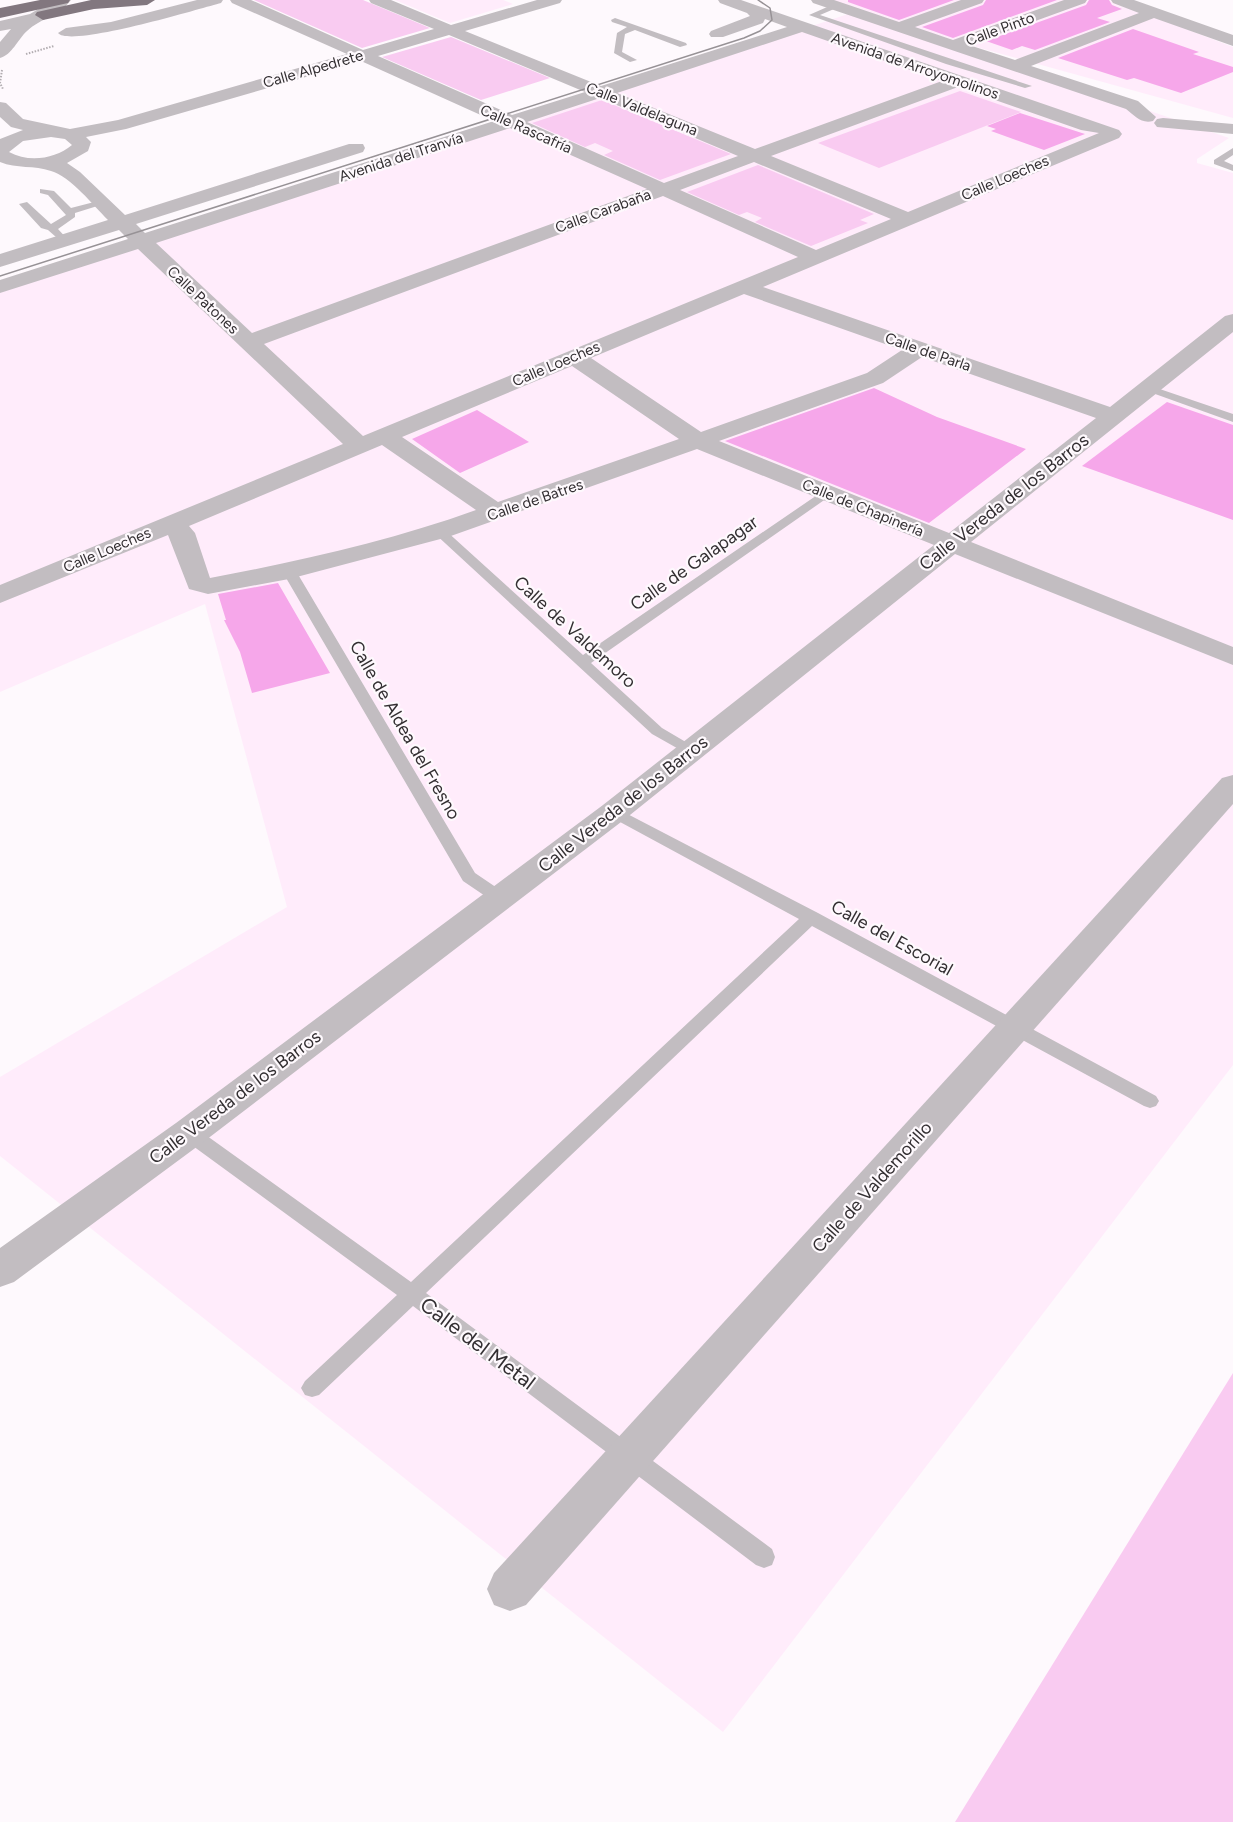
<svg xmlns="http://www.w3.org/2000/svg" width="1233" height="1822" viewBox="0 0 1233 1822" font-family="Figtree,sans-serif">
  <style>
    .built { fill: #ffecfb }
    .green { fill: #f9cbf1 }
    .building { fill: #f6a7ea }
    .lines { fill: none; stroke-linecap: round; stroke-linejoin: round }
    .path { stroke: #b2adb1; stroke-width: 2; stroke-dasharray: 1.5 1.5; stroke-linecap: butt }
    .lane { fill: #c2bdc1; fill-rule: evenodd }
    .street { fill: #c2bdc1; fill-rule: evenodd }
    .highway { fill: #82777f; fill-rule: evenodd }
    .tram { stroke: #979296; stroke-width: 1.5 }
    .labels { text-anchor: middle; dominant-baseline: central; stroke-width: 4.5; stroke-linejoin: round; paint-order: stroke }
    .far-street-label { font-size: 15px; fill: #332f32; stroke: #fef9fd }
    .street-label { font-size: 18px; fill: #332f32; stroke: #fef9fd }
    .near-street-label { font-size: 21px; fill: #332f32; stroke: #fef9fd }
  </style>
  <rect width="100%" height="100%" fill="#fef9fd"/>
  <g class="built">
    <path d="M395,0H503L513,4L450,23Z"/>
    <path d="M831,0H1111L1233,47V118L962,43Z"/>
    <path d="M857,11L1229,138L1197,159V163L1233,173V1065L723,1732L0,1156V1077L287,907L205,604L0,692V292L511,127Z"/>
  </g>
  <g class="green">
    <path d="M254,0H363L430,28L362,48Z"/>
    <path d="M451,37L550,78L481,100L382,57Z"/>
    <path d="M960,91L1021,112L879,168L818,143Z"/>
    <path d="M602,100L731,154L660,180L604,155L613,151L595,143L585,147L532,123Z"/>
    <path d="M758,165L874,214L860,220L868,223L811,246L755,222L762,218L747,212L739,215L687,192Z"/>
    <path d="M1233,1373V1822H955Z"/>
  </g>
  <g class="building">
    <path d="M848,0H954L899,20L848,2Z"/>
    <path d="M986,0H1057L953,38L922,27L983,5Z"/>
    <path d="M1089,0H1109L1112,5L1122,9L1097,18L1110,22L1035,50L1022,46L1012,50L986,41L1086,5Z"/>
    <path d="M1133,29L1199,52L1193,54L1233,67V72L1181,93L1134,78L1127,80L1058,58Z"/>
    <path d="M1020,113L1085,134L1044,150L991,131L996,129L987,126Z"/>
    <path d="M874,388L937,417L1026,449L929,523L725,441Z"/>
    <path d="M1167,402L1233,425V520L1082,466Z"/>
    <path d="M477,410L529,442L460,473L412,439Z"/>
    <path d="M278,583L330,673L252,693L240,652L224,620H226L218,594Z"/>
  </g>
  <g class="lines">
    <g class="path">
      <path d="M26,54L54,46"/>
      <path d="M2,70L0,83L3,89"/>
    </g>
    <g class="lane">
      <path d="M834,4L841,6L820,15L1032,86L1025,88L946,64L809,15Z"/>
      <path d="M615,18L686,43L687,45L680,47L635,30L625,34L622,52L637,60L630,62L614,53L617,33L627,27L612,22L611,20Z"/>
      <path d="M1233,148V155L1224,161L1233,165V171L1214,164V160Z"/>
      <path d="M40,189L54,191L71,208L102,200L107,203L75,213V217L58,229L69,241L64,244L48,230L41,228L19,204L27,202L51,224L66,215L48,195L40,193Z"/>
      <path d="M1148,385L1233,414V422L1144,390L1142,388Z"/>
      <path d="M826,489L830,490L832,493L830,496L591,663L662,728L696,748L698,751L691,756L652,734L433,532L439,528L444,529L583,655Z"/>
      <path d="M289,567L296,571L475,873L506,894L508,898L506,902H494L463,881L282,571Z"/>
      <path d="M614,807L818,913L1156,1096L1159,1101L1156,1106L1150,1108L1144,1106L812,926L426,1293L772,1549L775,1557L772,1565L764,1568L756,1565L413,1306L319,1395L312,1397L305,1395L301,1388L305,1381L397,1295L182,1138L180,1133L182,1128L189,1126L196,1128L411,1282L799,919L609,816L606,812Z"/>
    </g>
    <g class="street">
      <path d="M54,0H71C59,16 41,18 27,31C18,39 12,55 0,58V42L11,29L0,31V21L30,14Z"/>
      <path d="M197,0H223L221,3C198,9 70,48 58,33L66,28L111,22Z"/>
      <path d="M230,0H251L363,50L434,29L371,3L369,0H391L451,25L537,0H562L560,3L465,31L601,86L787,27L765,19L763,23L723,37H711L709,34L711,31L750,16L747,13L720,3L718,0H741L1119,130L1122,134L1119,138L763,287L1110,407L1225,316L1233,314V332L971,542L1233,647V665L955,554L625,819L202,1143L14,1282L0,1287V1248L176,1123L603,805L934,545L697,449L448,537L289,579L208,594L189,589L168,535L0,603V585L343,444L138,249L0,293V280L128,239L119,230L0,267V254L108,220C94,206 70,176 51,171C34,165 17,169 0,162V139L23,130L11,127L0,117V102L6,103L23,119L70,129L118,120L347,54L232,3ZM802,32L942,81L755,149L617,93ZM449,35L585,92L512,115L378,56ZM361,61L494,121L145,233L136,224L363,152L365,148L363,144H349L125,215L80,172L67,163L88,151L91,142L86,137L126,129ZM958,87L1081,130L1099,133L908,212L771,156ZM600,98L738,156L664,183L527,122ZM510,128L647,189L252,333L156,243ZM51,137L65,139L72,145C55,159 29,163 9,152L23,141ZM754,162L891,219L816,250L680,190ZM663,196L798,257L363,436L264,344ZM744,294L902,350L867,373L701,432L591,358ZM922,357L1096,418L949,533L719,441L883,383ZM572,366L679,439L498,502L402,437ZM382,445L476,510C390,541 300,561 210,578L195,533L189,526Z"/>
      <path d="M811,0H834L899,22L961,0H984L982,3L915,27L953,40L1064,0H1087L1085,3L969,45L1015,60L1139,13L1113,3L1111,0H1134L1233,35V46L1154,18L1031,66L1138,101L1156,117L1153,121C1141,124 1135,116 1126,109L813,3Z"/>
      <path d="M1163,118L1233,124V134L1157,127L1154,123L1157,119Z"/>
      <path d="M1233,775V804L526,1605L510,1611L494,1605L487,1589L494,1573L1222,778Z"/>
    </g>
    <g class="highway">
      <path d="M40,0H70L68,3L0,18V8Z"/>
      <path d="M91,0H155L147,5L94,9L43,20L35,15L37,12Z"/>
    </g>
    <path class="tram" d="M0,276L744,38L760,31L772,20L770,8L758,0"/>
  </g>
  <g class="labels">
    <g class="far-street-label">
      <text transform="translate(1000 29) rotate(-20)">Calle Pinto</text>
      <text transform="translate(915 66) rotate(19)">Avenida de Arroyomolinos</text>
      <text transform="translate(313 69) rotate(-16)">Calle Alpedrete</text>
      <text transform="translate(642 109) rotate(22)">Calle Valdelaguna</text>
      <text transform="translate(526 129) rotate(24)">Calle Rascafría</text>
      <text transform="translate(401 157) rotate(-18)">Avenida del Tranvía</text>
      <text transform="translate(1005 178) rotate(-23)">Calle Loeches</text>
      <text transform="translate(603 211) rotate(-20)">Calle Carabaña</text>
      <text transform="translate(203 300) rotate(43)">Calle Patones</text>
      <text transform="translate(928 352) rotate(19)">Calle de Parla</text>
      <text transform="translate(556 364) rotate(-23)">Calle Loeches</text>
      <text transform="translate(535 500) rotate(-19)">Calle de Batres</text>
      <text transform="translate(863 508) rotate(22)">Calle de Chapinería</text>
      <text transform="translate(107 550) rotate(-23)">Calle Loeches</text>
    </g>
    <g class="street-label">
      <text transform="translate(1004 502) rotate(-38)">Calle Vereda de los Barros</text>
      <text transform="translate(694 563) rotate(-35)">Calle de Galapagar</text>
      <text transform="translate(575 632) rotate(42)">Calle de Valdemoro</text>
      <text transform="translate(405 730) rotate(60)">Calle de Aldea del Fresno</text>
      <text transform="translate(623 804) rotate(-38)">Calle Vereda de los Barros</text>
      <text transform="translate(892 938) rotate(29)">Calle del Escorial</text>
      <text transform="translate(235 1097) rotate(-37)">Calle Vereda de los Barros</text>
      <text transform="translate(872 1187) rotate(-48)">Calle de Valdemorillo</text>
    </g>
    <g class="near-street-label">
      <text transform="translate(478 1343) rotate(37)">Calle del Metal</text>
    </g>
  </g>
</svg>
